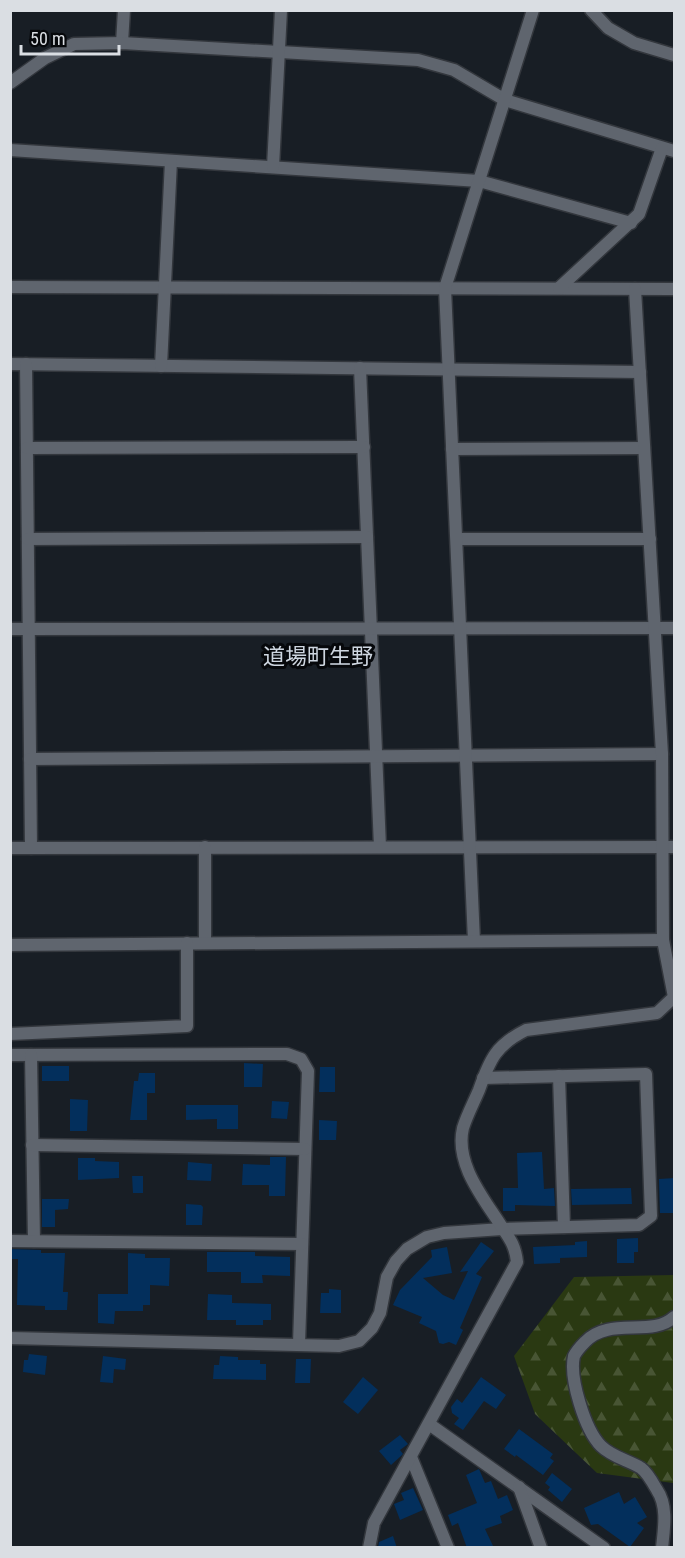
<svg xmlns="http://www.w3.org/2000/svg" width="685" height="1558" viewBox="0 0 685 1558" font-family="'Roboto Condensed','Noto Sans JP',sans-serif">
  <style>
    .forest { fill: url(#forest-firs) }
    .building { fill: #032f5c }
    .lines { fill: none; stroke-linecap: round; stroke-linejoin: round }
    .street-casing { stroke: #33373d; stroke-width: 15 }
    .street { stroke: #5f656e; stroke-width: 12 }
    .labels { text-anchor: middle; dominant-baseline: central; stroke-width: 6; stroke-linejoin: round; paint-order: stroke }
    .quarter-label { font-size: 22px; fill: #ced6e0; stroke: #06080b }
  </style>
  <defs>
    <pattern id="forest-firs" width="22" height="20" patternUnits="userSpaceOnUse" patternTransform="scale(1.5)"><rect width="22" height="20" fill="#2a3912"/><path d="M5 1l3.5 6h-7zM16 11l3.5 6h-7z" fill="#485534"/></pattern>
  </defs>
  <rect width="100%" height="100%" fill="#181e25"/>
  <path class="forest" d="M674,1275V1489L673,1483L597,1473L535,1414L514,1356L574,1277Z"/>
  <g class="building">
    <path d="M244,1063L263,1064L262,1087H244Z"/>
    <rect x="42" y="1066" width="27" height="15"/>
    <path d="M320,1067H335V1092H319Z"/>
    <path d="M139,1073H155V1093H147V1120H130L134,1081H138Z"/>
    <path d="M70,1099L88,1100L87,1131H70Z"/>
    <path d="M272,1101L289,1102L287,1119L271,1118Z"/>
    <path d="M186,1105H238V1129H217V1119L186,1120Z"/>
    <path d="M319,1120L337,1121L336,1140H319Z"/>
    <path d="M542,1152L544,1189L554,1188L555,1206L515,1205V1211H503V1188H518L517,1153Z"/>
    <path d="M270,1157H286L285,1196H269V1185H242L243,1164L270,1165Z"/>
    <path d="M78,1158H95V1161L119,1162V1178L78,1180Z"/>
    <path d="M188,1162L212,1164L211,1181L187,1180Z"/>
    <path d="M132,1176H143V1193H133Z"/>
    <path d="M675,1178L674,1213H660L659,1179Z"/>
    <path d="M631,1188L632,1204L572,1205L571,1189Z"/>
    <path d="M42,1199H69L68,1209L55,1210V1227H42Z"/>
    <path d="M186,1204L201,1205L203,1207L202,1225H186Z"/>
    <path d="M638,1238V1252H634V1263H617V1239Z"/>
    <path d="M587,1241V1257L560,1258V1263L534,1264L533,1247L575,1245V1242Z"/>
    <path d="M481,1242L494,1251L476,1274L482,1277L460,1328L463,1330L456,1345L449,1342L443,1344L439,1343L436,1331L419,1323L422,1317L393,1305L400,1290L432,1257L431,1250L447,1247L452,1273L423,1278L443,1295L454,1300L468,1271L460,1272Z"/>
    <path d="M10,1249L41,1250V1253H65L63,1292H68L67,1310H45V1306L17,1305L18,1259H10Z"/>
    <path d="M207,1252H255V1256L290,1257V1276L262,1275L263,1283H241V1272H207Z"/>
    <path d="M128,1253L145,1254V1258H170L169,1286L150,1285V1305H143V1311H115L114,1324L98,1323V1294H128Z"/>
    <path d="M329,1289L341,1290V1313H320L321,1293H329Z"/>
    <path d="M208,1294L232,1295V1303L271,1304V1320H263V1325H236V1320H207Z"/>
    <path d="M29,1354L47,1356L45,1375L23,1372L24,1360H28Z"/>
    <path d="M103,1356L126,1359L125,1370L114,1369L113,1383L100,1382Z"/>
    <path d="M220,1356L238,1357V1360H260V1364H266V1380L213,1379L214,1365H219Z"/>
    <path d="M296,1359H311L310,1383H295Z"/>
    <path d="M363,1377L378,1390L358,1414L343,1402Z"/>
    <path d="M481,1377L506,1395L496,1409L484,1401L463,1430L454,1424L459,1418L452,1413L451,1407L457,1399L462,1403Z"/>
    <path d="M519,1429L553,1454L550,1458L554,1461L543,1475L516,1455L515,1457L504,1449Z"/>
    <path d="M400,1435L408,1444L400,1450L403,1454L401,1456L391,1465L379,1451Z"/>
    <path d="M479,1469L485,1483L491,1481L498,1499L507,1495L513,1510L500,1516L502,1523L485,1529L494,1548H467L458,1523L452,1526L448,1515L477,1503L466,1475Z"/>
    <path d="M552,1473L572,1489L562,1502L548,1490L550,1487L545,1483Z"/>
    <path d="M413,1488L423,1510L400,1520L394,1504L404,1500L401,1493Z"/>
    <path d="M619,1492L624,1504L635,1497L647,1517L637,1523L644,1528L630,1547L598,1524L591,1525L584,1508Z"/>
    <path d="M393,1536L397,1548H378L379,1542Z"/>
  </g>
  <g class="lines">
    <defs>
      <g id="street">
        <path d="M591,10L608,28L634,43L674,55"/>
        <path d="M122,43L124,10"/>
        <path d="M10,83L45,58L74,44L122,43L418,60L454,70L505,100L674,151"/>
        <path d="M10,150L479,181L631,223"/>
        <path d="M273,167L281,10"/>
        <path d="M10,287L674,289"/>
        <path d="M559,288L639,214L662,148"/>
        <path d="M10,364L640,372"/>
        <path d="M26,364L31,848"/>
        <path d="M161,366L171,161"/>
        <path d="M360,368L380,847"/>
        <path d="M27,448L364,447"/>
        <path d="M452,449L644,448"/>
        <path d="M28,539L367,537"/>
        <path d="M457,539H650"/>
        <path d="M10,629L674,628"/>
        <path d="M30,759L662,754"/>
        <path d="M10,848L674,847"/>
        <path d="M474,941L445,288L533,10"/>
        <path d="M205,943V847"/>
        <path d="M10,945L663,940"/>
        <path d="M10,1034L187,1026V943"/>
        <path d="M10,1055L287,1054L301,1059L308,1071L299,1344"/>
        <path d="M31,1055L34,1241"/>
        <path d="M559,1076L564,1227"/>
        <path d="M32,1145L305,1149"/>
        <path d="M10,1241L302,1244"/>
        <path d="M10,1338L339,1346L359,1341L372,1328L380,1313L387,1277L396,1261L407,1249L427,1237L444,1233L502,1229L639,1225L651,1216L646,1074L483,1078"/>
        <path d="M429,1424L604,1548"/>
        <path d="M411,1457L448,1548"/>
        <path d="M519,1487L541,1548"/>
        <path d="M369,1548L374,1523L517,1262C515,1243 508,1237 498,1221C481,1195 455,1162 463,1128C467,1115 474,1102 479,1090C490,1059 496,1045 526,1030L657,1013L674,997L663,940L662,754L635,289"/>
        <path d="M662,1548C664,1529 668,1506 657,1490C653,1483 647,1472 641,1468C628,1460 612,1457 601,1446C585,1430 569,1378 574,1356C576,1352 581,1346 585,1342C609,1316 652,1338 674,1317"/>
      </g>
    </defs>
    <use href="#street" class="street-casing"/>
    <use href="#street" class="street"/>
  </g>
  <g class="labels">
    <g class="quarter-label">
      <text x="318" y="656">道場町生野</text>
    </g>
  </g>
  <rect width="685" height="1558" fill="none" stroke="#dadee3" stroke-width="24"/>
  <path d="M21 45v9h98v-9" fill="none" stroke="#dadee3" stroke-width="3"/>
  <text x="30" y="45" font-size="18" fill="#dadee3" stroke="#06080b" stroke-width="4.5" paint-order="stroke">50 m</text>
</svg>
